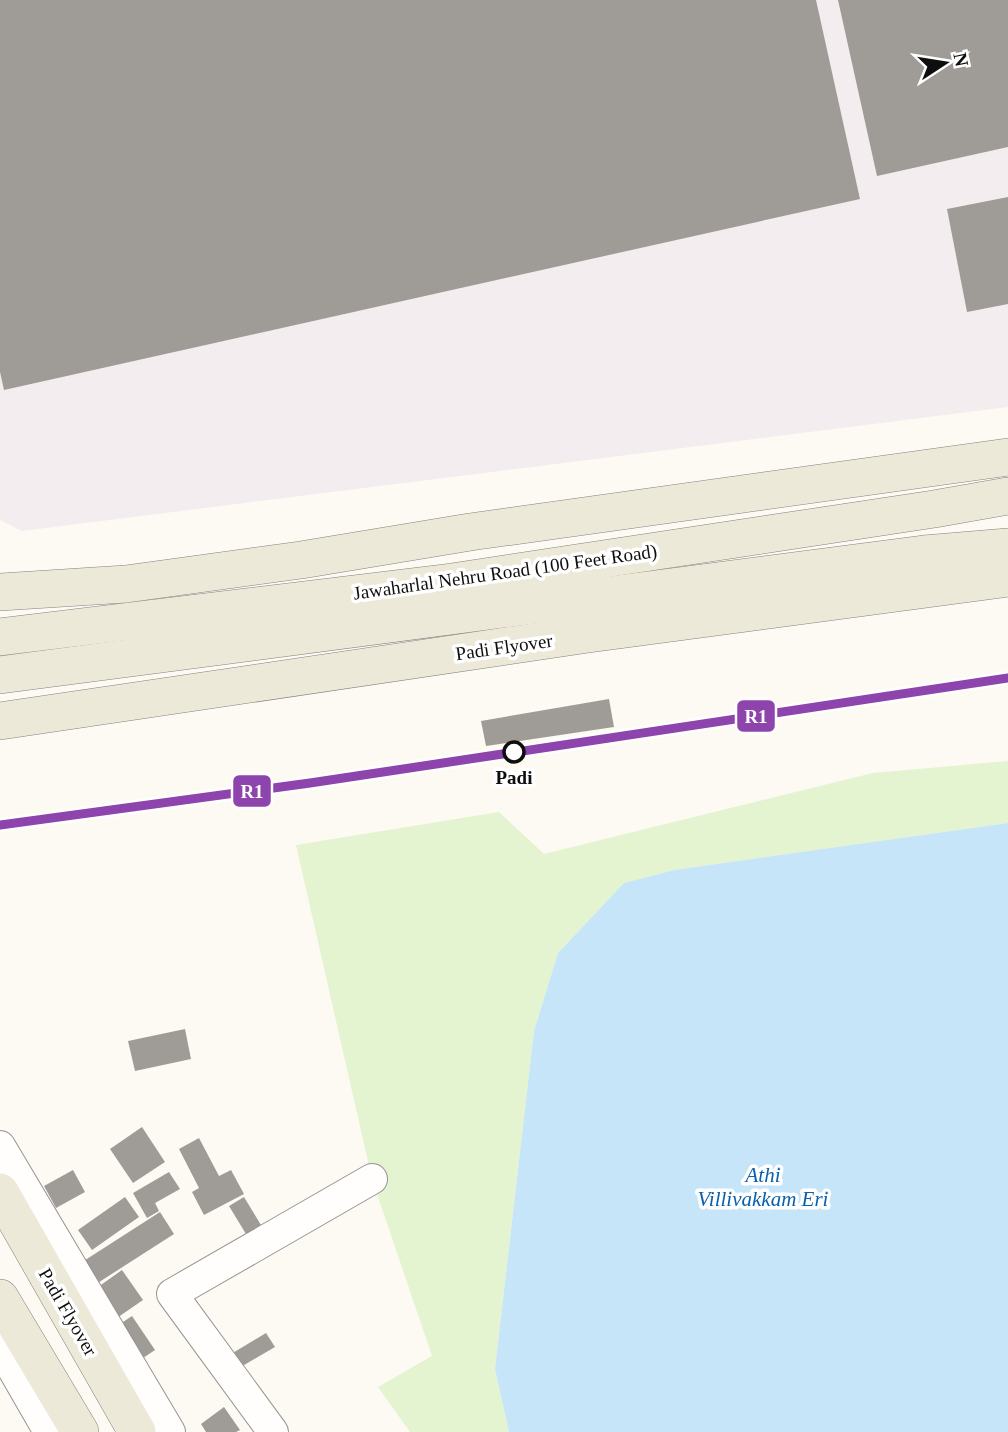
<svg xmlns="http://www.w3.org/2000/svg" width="1008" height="1432" viewBox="0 0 1008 1432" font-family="'Times New Roman',serif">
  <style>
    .industrial { fill: #f4edef }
    .green { fill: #e4f3d0 }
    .water { fill: #c6e5f8 }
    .building { fill: #9f9c98 }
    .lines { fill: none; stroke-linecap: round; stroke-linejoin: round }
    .minor-casing { stroke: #959491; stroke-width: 32 }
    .major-casing { stroke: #82827e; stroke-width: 38 }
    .minor { stroke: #fffefd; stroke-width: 30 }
    .major { stroke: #ede9d8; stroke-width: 37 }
    .rail-1-casing { stroke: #fff; stroke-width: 14 }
    .rail-1 { stroke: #8e44ad; stroke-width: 9 }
    .stop-dot { fill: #fff; stroke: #0e0e0e; stroke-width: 3.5 }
    .labels { text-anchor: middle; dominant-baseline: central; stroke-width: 7; stroke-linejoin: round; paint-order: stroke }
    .street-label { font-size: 19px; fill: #0e0e0e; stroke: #fff }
    .stop-label { font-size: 19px; font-weight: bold; fill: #0e0e0e; stroke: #fff }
    .water-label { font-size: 21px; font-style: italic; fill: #0c60ab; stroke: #fff }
    .line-badge { stroke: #fff; stroke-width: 2.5 }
    .badge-label { font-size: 19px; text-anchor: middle; font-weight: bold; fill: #fff }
  </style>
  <rect width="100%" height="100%" fill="#fcfaf2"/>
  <path class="industrial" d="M0,0H1008V407L22,531L0,520Z"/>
  <path class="green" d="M1008,761V823L674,870L624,883L558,953L534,1031L495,1369L509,1432H410L378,1387L432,1356L372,1179L296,845L499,812L544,854L873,773Z"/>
  <path class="water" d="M1008,823V1432H509L495,1369L534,1031L558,953L624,883L674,870Z"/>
  <g class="building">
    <path d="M0,0H816L860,199L4,390L0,372Z"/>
    <path d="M838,0H1008V147L877,176Z"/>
    <path d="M1008,197V304L967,312L947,209Z"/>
    <path d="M609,699L614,727L486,746L481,721Z"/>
    <path d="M185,1029L191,1059L135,1071L128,1041Z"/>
    <path d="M142,1127L165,1162L133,1183L110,1149Z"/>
    <path d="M199,1138L219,1176L231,1170L244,1194L204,1215L192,1192L199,1188L179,1149Z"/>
    <path d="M73,1170L85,1192L56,1208L44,1186Z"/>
    <path d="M169,1172L180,1189L155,1203L159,1211L147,1218L133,1193Z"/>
    <path d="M125,1197L139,1217L92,1250L78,1230Z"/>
    <path d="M244,1197L264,1230L249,1239L229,1206Z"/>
    <path d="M160,1212L174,1234L93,1286L79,1264Z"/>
    <path d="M122,1270L143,1300L111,1322L91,1292Z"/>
    <path d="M132,1316L155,1350L134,1364L111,1330Z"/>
    <path d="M266,1333L275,1347L239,1368L231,1354Z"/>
    <path d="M224,1407L240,1430L236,1432H206L201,1424Z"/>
  </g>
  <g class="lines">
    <defs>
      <g id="minor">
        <path d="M0,1146L170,1432"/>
        <path d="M0,1347L49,1432"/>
        <path d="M273,1432L172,1294L372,1179"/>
      </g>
      <g id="major">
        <path d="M0,592L126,584L301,560L470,532L1008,457"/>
        <path d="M0,637L452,582L934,509L1008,496"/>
        <path d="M0,675L924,554L1008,547"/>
        <path d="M0,721L588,634L1008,578"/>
        <path d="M0,1192L137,1432"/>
        <path d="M0,1298L80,1432"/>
      </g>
    </defs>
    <use href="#minor" class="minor-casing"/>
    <use href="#major" class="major-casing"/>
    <use href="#minor" class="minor"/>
    <use href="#major" class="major"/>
    <defs>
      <path id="rail-1" d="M0,825L310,783L1008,678"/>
    </defs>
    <use href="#rail-1" class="rail-1-casing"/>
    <use href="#rail-1" class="rail-1"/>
  </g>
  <circle class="stop-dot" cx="514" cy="752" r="10"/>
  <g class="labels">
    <g class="street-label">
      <text transform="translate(505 572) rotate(-8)">Jawaharlal Nehru Road (100 Feet Road)</text>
      <text transform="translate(504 647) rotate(-8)">Padi Flyover</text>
      <text transform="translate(68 1312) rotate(60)">Padi Flyover</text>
    </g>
    <g class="stop-label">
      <text x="514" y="777">Padi</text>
    </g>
    <g class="water-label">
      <text x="763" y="1175">Athi<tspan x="763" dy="24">Villivakkam Eri</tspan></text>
    </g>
  </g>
  <g class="line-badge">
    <rect x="736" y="699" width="40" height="34" rx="7" fill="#8e44ad"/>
    <rect x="232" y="774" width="40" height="34" rx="7" fill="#8e44ad"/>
  </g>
  <g class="badge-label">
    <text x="756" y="723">R1</text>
    <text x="252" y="798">R1</text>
  </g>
  <g transform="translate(945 63) rotate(78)" stroke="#ffffff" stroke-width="5" paint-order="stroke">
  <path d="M0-5L12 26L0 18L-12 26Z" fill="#0e0e0e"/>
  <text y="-10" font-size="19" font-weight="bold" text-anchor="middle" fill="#0e0e0e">N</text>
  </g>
</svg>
